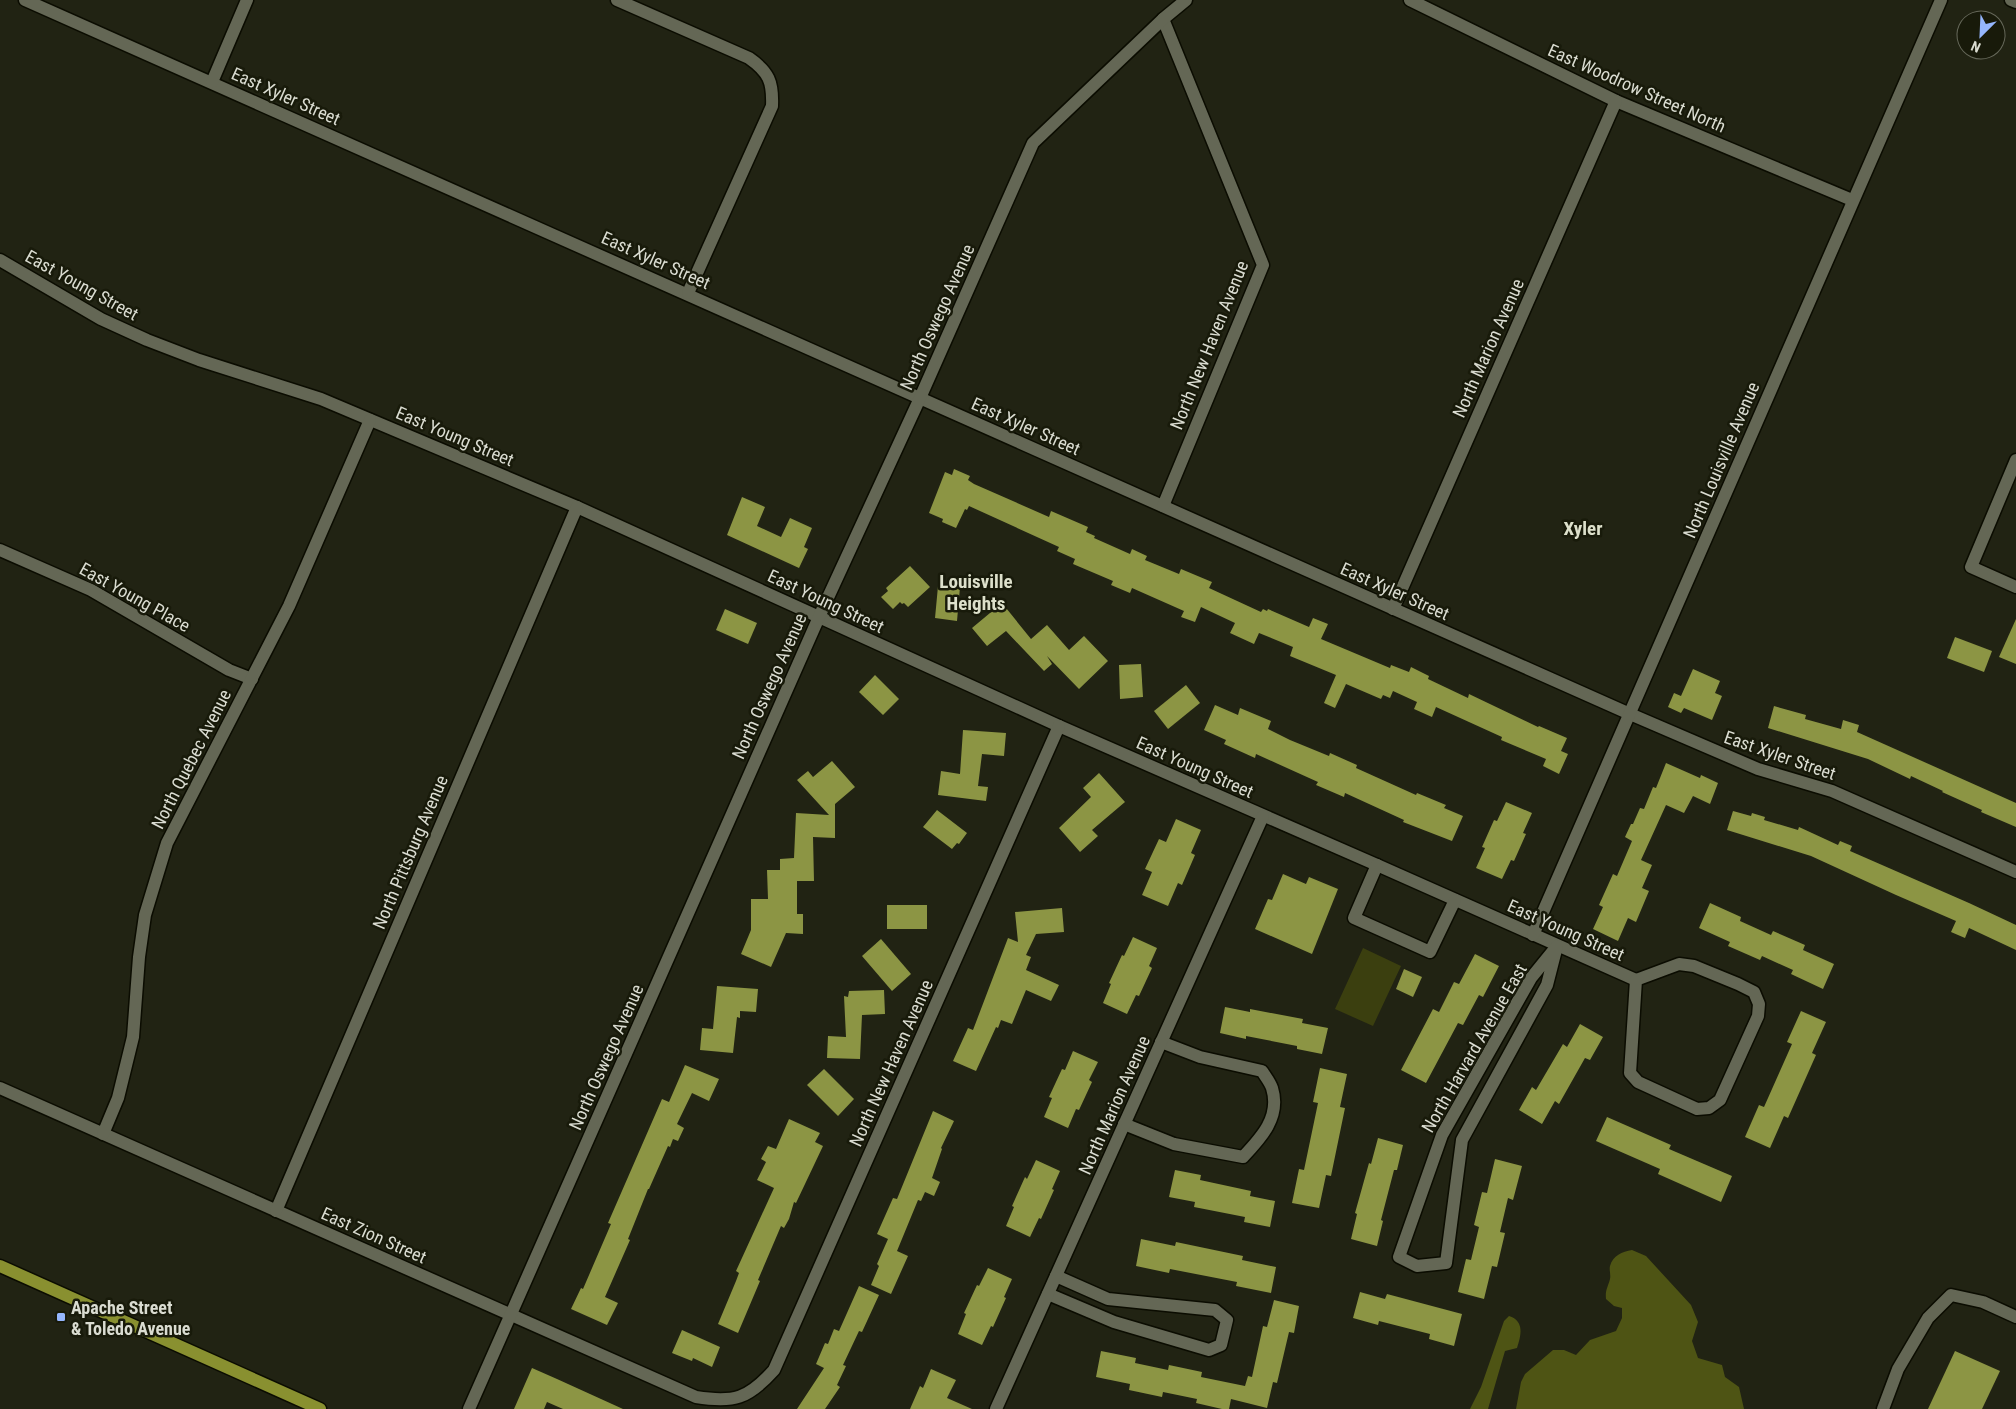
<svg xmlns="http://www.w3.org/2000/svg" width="2016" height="1409" viewBox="0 0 2016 1409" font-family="'Roboto Condensed',sans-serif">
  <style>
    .green { fill: #3b3f0f }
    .forest { fill: #4e5414 }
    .building { fill: #8c9544 }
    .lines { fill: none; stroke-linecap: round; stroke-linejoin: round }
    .minor-casing { stroke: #0b0c01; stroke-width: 15 }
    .major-casing { stroke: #0b0c01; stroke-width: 15 }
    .minor { stroke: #646755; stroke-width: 12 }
    .major { stroke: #899030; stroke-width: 12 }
    .poi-dot { fill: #95b6fd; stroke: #181a0a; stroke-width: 2 }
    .labels { text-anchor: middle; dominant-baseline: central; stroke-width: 5; stroke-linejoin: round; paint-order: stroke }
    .street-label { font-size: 18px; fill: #dadcd1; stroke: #181a0a }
    .poi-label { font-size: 18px; font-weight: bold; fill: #dadcd1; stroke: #181a0a; text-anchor: start }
    .neighbourhood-label { font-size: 19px; font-weight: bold; fill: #dde0cb; stroke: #181a0a }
  </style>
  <rect width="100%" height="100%" fill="#212313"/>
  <path class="green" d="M1363,948L1401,966L1373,1026L1335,1009Z"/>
  <g class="forest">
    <path d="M1632,1250L1646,1256L1691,1305L1698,1322L1692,1341L1698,1358L1722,1365L1725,1377L1739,1387L1744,1409H1516L1521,1382L1525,1374L1553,1350H1564L1576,1355L1590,1340L1616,1331L1622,1318V1308L1614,1306L1606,1299C1605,1290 1608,1287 1610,1279C1611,1275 1609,1270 1610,1266C1613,1255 1622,1252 1632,1250Z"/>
    <path d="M1509,1316C1525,1321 1521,1336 1517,1348L1505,1351L1488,1409H1470L1481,1387L1504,1321Z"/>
  </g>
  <g class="building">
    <path d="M954,469L970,476L968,480L974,484L1049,517L1051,511L1088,527L1086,532L1095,536L1094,538L1130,554L1132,549L1147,556L1145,560L1179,574L1181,569L1212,582L1209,588L1261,612L1263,609L1267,611L1268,609L1309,627L1313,618L1328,624L1321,639L1390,668L1391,665L1409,672L1411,667L1429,676L1428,679L1468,698L1469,694L1538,727L1539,726L1567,738L1561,751L1568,754L1559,774L1543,766L1546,759L1501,740L1502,737L1436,707L1432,717L1414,709L1417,702L1393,691L1390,698L1383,695L1381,699L1346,684L1335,708L1324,703L1336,675L1290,656L1293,647L1259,633L1254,644L1230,633L1235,623L1201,607L1195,622L1181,617L1184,611L1132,588L1130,593L1111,585L1113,581L1073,564L1075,559L1057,551L1059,547L969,506L967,510L965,509L956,528L942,522L943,519L929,513L945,472L952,475Z"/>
    <path d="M742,497L765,507L757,526L781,537L790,518L812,528L804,547L808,549L799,568L727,535Z"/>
    <path d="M910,566L930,587L908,607L904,603L902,604L900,602L893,609L881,597L888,591L886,588Z"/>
    <path d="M938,586L960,587L957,621L935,618Z"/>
    <path d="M1002,603L1031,639L1047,625L1069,650L1084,636L1108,661L1079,689L1047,656L1052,664L1044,671L1006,631L987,646L972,628Z"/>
    <path d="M725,609L757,623L748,644L716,630Z"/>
    <path d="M2016,619V664L1999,657Z"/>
    <path d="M1955,637L1992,651L1984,672L1947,658Z"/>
    <path d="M1141,664L1143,697L1120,699L1119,665Z"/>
    <path d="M1693,669L1720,681L1715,693L1722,696L1712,720L1684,708L1681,713L1668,707L1674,693L1681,696Z"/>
    <path d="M875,675L899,699L883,715L859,692Z"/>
    <path d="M1186,685L1200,703L1168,729L1154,711Z"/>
    <path d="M1215,705L1238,715L1240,708L1271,721L1268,729L1290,740L1329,756L1330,753L1357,765L1356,768L1416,795L1417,793L1446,805L1444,808L1463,816L1452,841L1403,822L1404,820L1345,793L1344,797L1316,785L1318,782L1256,754L1255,758L1224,744L1226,740L1204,730Z"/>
    <path d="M1774,706L1806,715L1805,719L1841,729L1843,720L1859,725L1857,732L2016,803V827L1981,812L1982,810L1942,792L1943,791L1911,776L1910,779L1868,759L1768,728Z"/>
    <path d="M963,730L1006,733L1004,756L982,754L978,786L988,787L986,801L938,795L941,771L960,774Z"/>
    <path d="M832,761L855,787L835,804V838L813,837L814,881H797V914H803V934L786,933L771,967L741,954L751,930V899H768L767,870H780V859L794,858L796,813L829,815L797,780L808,771L813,777Z"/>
    <path d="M1666,763L1700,778L1701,775L1718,783L1710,804L1693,796L1684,813L1666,805L1641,860L1652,865L1642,888L1649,891L1636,922L1628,918L1618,941L1593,929L1603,907L1599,905L1613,874L1617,876L1632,841L1625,837L1631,824H1633L1640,808L1644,809L1653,787L1656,788Z"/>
    <path d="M1099,773L1125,802L1092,830L1098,836L1080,852L1059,828L1091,797L1083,788Z"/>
    <path d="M1506,802L1532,813L1523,833L1526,834L1514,861L1511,860L1502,879L1476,868L1485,848L1482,847L1494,820L1497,821Z"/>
    <path d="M937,810L967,833L959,844L957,843L952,849L923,827Z"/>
    <path d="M1733,811L1751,816L1752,813L1765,817L1764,820L1798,830L1799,827L1838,845L1840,841L1852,846L1850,851L1969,903L2016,925V950L1969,928L1965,938L1951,932L1956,921L1896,895L1811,856L1727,830Z"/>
    <path d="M1176,819L1201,830L1191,853L1195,855L1182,885L1178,883L1168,906L1142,895L1152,872L1145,869L1159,839L1166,842Z"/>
    <path d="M1283,874L1306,884L1309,877L1338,889L1312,954L1255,929L1268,899L1272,900Z"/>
    <path d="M1710,903L1741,917L1740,921L1771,935L1773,931L1805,945L1803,950L1834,964L1823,989L1791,974L1793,970L1762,956L1760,960L1728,946L1730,942L1699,928Z"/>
    <rect x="887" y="905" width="40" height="24"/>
    <path d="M1062,908L1064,932L1036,934L1026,955L1031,957L1026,970L1059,985L1051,1001L1026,990L1012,1024L1001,1020L998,1028L996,1027L976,1071L953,1061L968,1028L973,1030L1008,938L1018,942L1015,912Z"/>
    <path d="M1133,937L1157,948L1149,966L1152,968L1139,996L1136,995L1127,1014L1103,1003L1111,984L1109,983L1122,955L1124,956Z"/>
    <path d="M881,939L911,974L892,991L862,956Z"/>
    <path d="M1475,954L1499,966L1483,997L1479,995L1463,1025L1458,1023L1426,1083L1401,1070L1433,1009L1439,1012L1454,982L1459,984Z"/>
    <path d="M1404,969L1422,977L1413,997L1396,989Z"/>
    <path d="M717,986L758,989L756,1012L740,1011V1018L737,1017L733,1053L700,1050L702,1028L713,1029Z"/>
    <path d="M884,990L885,1014L862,1015L860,1059L827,1058L828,1036L846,1037L844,996L848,997L849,991Z"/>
    <path d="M1225,1007L1250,1012V1009L1303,1019L1302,1023L1328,1028L1322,1054L1297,1049V1046L1246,1036V1039L1220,1033Z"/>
    <path d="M1801,1011L1826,1022L1812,1053L1816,1055L1788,1118L1784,1116L1770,1148L1745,1137L1759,1105L1764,1107L1792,1044L1787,1042Z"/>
    <path d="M1580,1024L1603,1037L1590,1060L1585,1058L1559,1104L1555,1101L1542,1124L1519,1110L1532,1087L1536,1090L1563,1044L1567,1047Z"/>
    <path d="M1073,1051L1098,1062L1089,1080L1092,1082L1079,1110L1076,1109L1068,1128L1044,1117L1052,1098L1049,1097L1062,1069L1065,1070Z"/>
    <path d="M685,1065L719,1079L709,1101L692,1093L677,1124L684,1128L678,1141L673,1139L670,1147L668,1146L649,1189H648L628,1239L630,1240L605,1297L618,1303L607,1325L571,1309L581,1288L583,1289L611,1224L608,1223L662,1099L669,1102Z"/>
    <path d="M1320,1068L1347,1074L1340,1107L1345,1108L1331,1176L1326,1175L1319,1208L1292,1203L1299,1169L1304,1170L1318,1103L1313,1102Z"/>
    <path d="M824,1069L854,1099L838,1116L807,1085Z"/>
    <path d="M933,1111L954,1121L941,1148L942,1149L932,1178L940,1182L934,1196L925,1192L921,1201L918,1200L897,1251L908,1256L891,1294L871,1285L879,1266L877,1264L888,1239L877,1234L893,1198L897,1199Z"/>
    <path d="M1607,1117L1671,1145L1669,1149L1732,1176L1721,1202L1658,1174L1660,1169L1596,1141Z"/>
    <path d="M789,1119L820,1133L815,1142L823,1146L796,1203L794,1202L789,1219L784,1228L781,1226L758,1280L760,1281L738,1333L718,1324L736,1281L739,1273L736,1271L774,1188L757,1180L766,1162L761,1159L768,1146L776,1149Z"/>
    <path d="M1378,1138L1403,1145L1397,1170H1394L1381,1220L1383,1221L1377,1246L1351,1239L1357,1214L1355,1213L1369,1163L1371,1164Z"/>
    <path d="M1495,1159L1522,1166L1513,1200L1508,1198L1500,1232L1505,1233L1497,1267L1492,1266L1484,1299L1458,1292L1466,1259L1471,1260L1479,1227L1474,1225L1482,1192L1487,1193Z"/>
    <path d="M1036,1160L1060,1171L1052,1189L1054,1190L1041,1219L1039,1218L1030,1237L1006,1226L1014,1207L1012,1206L1025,1177L1027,1179Z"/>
    <path d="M1175,1170L1201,1175L1200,1180L1251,1191L1250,1196L1275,1201L1270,1227L1244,1222L1245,1217L1194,1207L1195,1202L1169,1197Z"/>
    <path d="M1141,1239L1175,1246L1176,1242L1243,1256L1242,1260L1276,1267L1271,1293L1236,1286L1237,1282L1170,1269L1169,1273L1136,1266Z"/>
    <path d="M988,1268L1012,1279L1004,1297L1006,1298L993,1327L991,1326L982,1345L958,1334L966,1314L964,1313L977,1285L979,1286Z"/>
    <path d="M859,1286L879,1295L862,1332L859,1331L843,1365L846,1366L837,1385L840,1387L825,1409H797L824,1368L816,1364L825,1343L828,1344L834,1329L839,1331Z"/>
    <path d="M1360,1292L1385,1299L1387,1294L1462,1314L1454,1346L1429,1339L1430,1334L1379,1321L1378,1325L1353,1318Z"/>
    <path d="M1274,1300L1299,1306L1294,1333L1289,1332L1277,1383L1273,1382L1267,1408L1231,1399L1229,1409H1222L1196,1403L1197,1399L1163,1392L1162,1397L1129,1390L1130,1384L1096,1377L1101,1351L1136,1358L1135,1363L1168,1370L1169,1365L1202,1372L1201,1377L1245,1386L1248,1376L1252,1377L1263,1326L1267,1327Z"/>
    <path d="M682,1330L720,1347L712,1367L693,1358L692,1361L672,1353Z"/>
    <path d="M1955,1351L2000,1371L1982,1409H1928Z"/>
    <path d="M532,1368L557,1379L623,1409H563L547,1402L544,1409H514Z"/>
    <path d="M931,1369L956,1380L947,1398L972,1409H910L920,1386L923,1388Z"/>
  </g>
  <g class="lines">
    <defs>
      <g id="minor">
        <path d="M25,0L1630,714L1758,769L1832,791L2016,872"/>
        <path d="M617,0L749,58C769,72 773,82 772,106L688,293"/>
        <path d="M1410,0L1616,101L1852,200"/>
        <path d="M2011,0L2016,2"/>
        <path d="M1163,19L1263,265L1163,506"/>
        <path d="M212,82L247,0"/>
        <path d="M0,260L101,319L147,340L199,360L321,399L577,507L1059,726L1377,865L1636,980"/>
        <path d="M2016,460L1971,567L2016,587"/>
        <path d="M0,550L91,590L229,670L252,679"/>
        <path d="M1393,609L1616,101"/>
        <path d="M1377,865L1354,918L1430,952L1455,900"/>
        <path d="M1533,935L1941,0"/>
        <path d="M1557,946L1547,985L1462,1140L1446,1263L1417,1266L1399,1257L1442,1135L1531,978Z"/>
        <path d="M1679,964L1694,966L1738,984L1754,992L1759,1004L1758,1016L1720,1100L1709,1108L1697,1109L1638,1082L1630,1073L1636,980Z"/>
        <path d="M0,1088L696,1397C734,1403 748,1399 774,1370L1059,726"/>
        <path d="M1124,1124L1174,1144L1243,1157C1261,1138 1281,1117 1272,1088C1270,1082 1265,1076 1262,1071L1200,1057L1161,1042"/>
        <path d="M103,1134L118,1098L133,1037L139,957L145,915L167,843L289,606L370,420"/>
        <path d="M276,1211L577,507"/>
        <path d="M1048,1294L1114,1322L1209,1350L1221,1345L1227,1320L1215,1310L1108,1299L1056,1276"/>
        <path d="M469,1409L819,617L920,398L1033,143L1163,19L1186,0"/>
        <path d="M996,1409L1263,816"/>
        <path d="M1883,1409L1898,1369L1928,1318L1951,1295L1983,1302L2016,1317"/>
      </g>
      <path id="major" d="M0,1266L320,1409"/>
    </defs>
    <use href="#minor" class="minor-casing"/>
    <use href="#major" class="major-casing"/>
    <use href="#minor" class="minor"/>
    <use href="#major" class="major"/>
  </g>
  <rect class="poi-dot" x="56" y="1312" width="10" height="10" rx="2.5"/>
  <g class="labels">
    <g class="street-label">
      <text transform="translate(1637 88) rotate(24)">East Woodrow Street North</text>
      <text transform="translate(286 96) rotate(24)">East Xyler Street</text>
      <text transform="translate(656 260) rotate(24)">East Xyler Street</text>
      <text transform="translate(82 285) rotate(29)">East Young Street</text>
      <text transform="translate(937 317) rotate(-66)">North Oswego Avenue</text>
      <text transform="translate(1209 345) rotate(-68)">North New Haven Avenue</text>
      <text transform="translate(1488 348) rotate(-66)">North Marion Avenue</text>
      <text transform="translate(1026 426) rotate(24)">East Xyler Street</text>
      <text transform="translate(455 436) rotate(23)">East Young Street</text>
      <text transform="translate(1721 460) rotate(-67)">North Louisville Avenue</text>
      <text transform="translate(1395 591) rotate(24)">East Xyler Street</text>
      <text transform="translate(135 597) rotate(29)">East Young Place</text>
      <text transform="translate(826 601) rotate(25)">East Young Street</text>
      <text transform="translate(769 686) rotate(-66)">North Oswego Avenue</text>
      <text transform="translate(1780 755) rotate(19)">East Xyler Street</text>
      <text transform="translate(191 759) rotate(-63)">North Quebec Avenue</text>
      <text transform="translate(1195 767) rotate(24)">East Young Street</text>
      <text transform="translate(410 852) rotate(-67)">North Pittsburg Avenue</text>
      <text transform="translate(1566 930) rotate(24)">East Young Street</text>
      <text transform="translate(1474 1048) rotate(-60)">North Harvard Avenue East</text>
      <text transform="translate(606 1057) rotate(-66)">North Oswego Avenue</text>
      <text transform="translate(891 1063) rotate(-66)">North New Haven Avenue</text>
      <text transform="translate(1114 1105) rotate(-66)">North Marion Avenue</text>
      <text transform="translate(374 1235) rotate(24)">East Zion Street</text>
    </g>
    <g class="poi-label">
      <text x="71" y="1307">Apache Street<tspan x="71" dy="21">&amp; Toledo Avenue</tspan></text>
    </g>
    <g class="neighbourhood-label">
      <text x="1583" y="528">Xyler</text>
      <text x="976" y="581">Louisville<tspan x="976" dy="22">Heights</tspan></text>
    </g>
  </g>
  <g transform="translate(1981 35) rotate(204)"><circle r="24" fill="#181a0a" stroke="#66685a"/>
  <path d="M0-4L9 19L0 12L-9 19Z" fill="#95b6fd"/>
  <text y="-8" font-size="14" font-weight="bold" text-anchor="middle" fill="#dadcd1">N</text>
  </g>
</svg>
